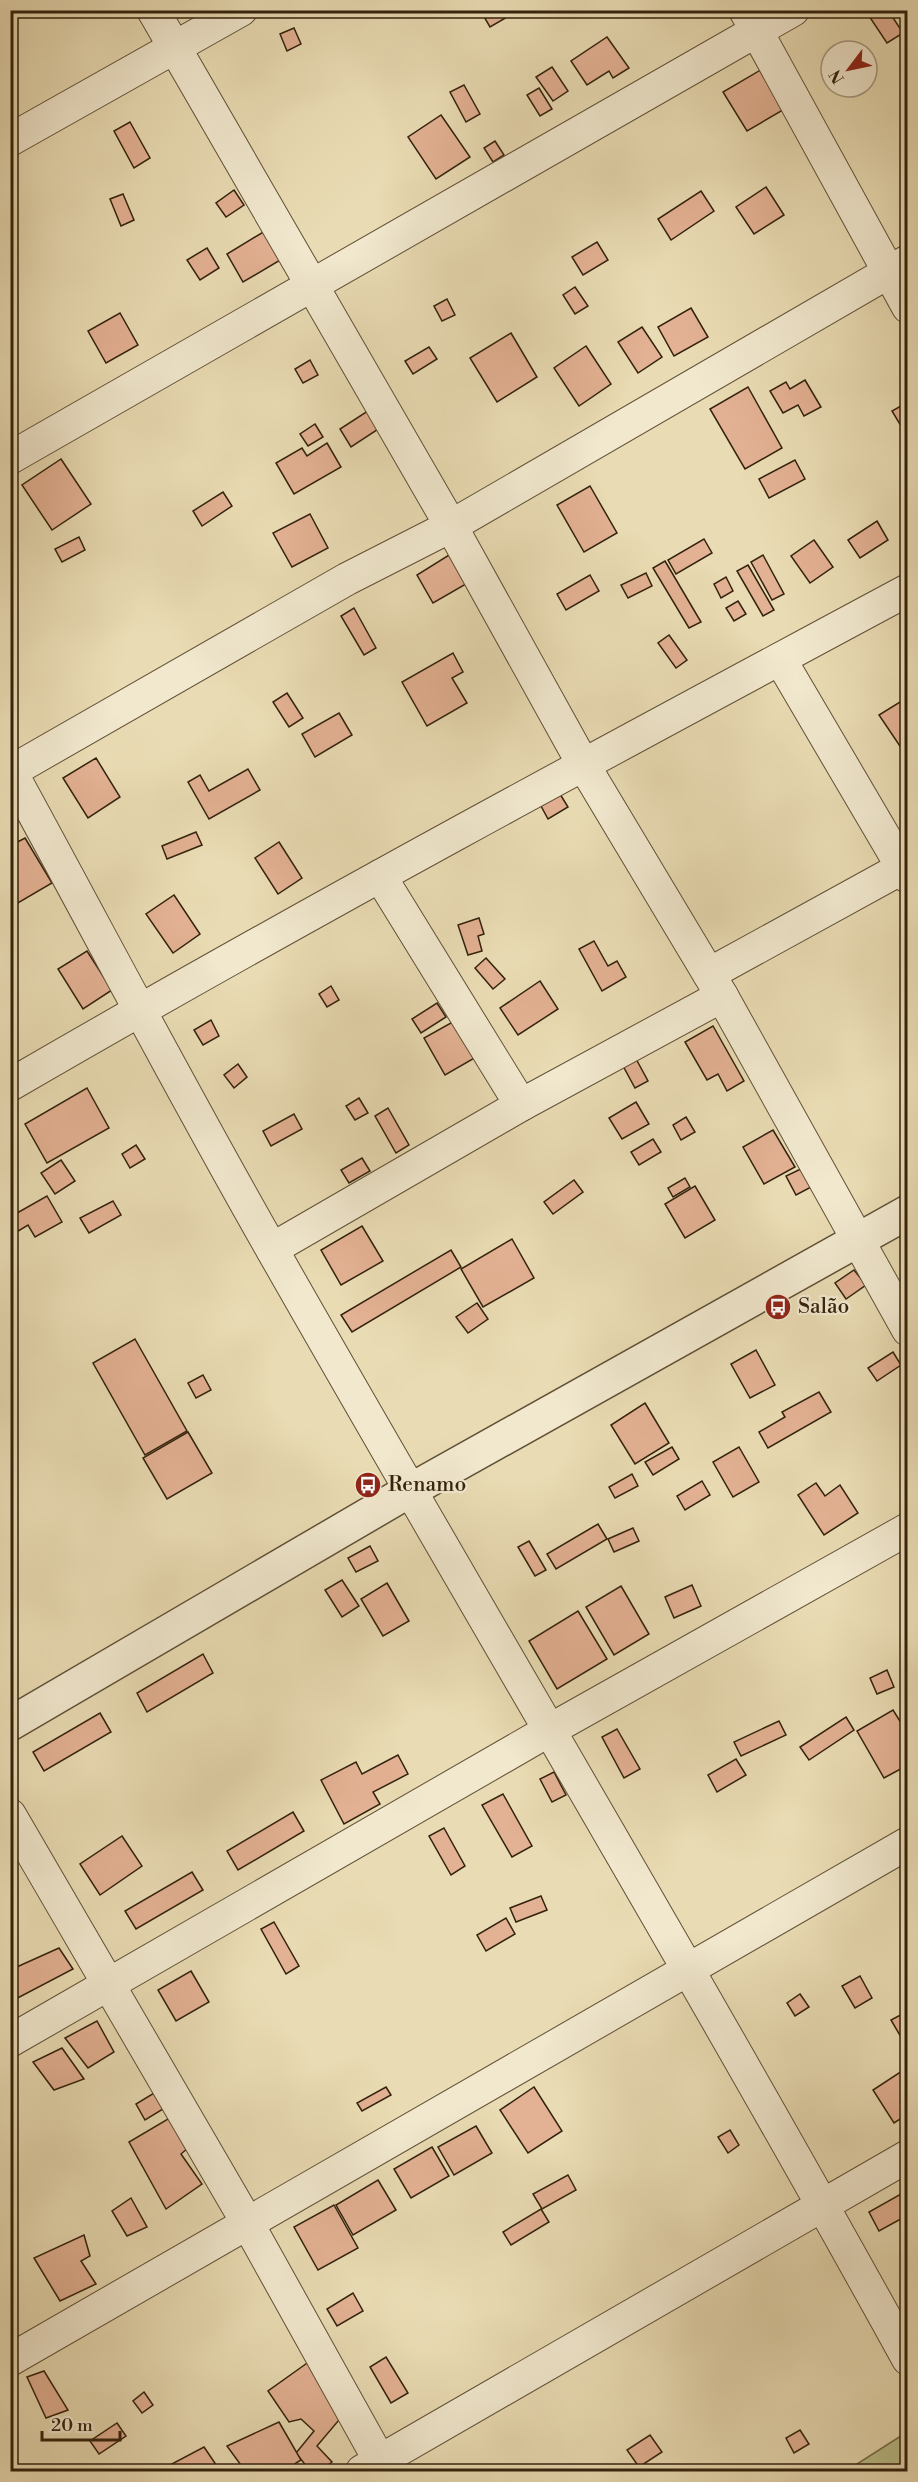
<svg xmlns="http://www.w3.org/2000/svg" width="918" height="2482" viewBox="0 0 918 2482" font-family="'Libre Bodoni',serif">
  <style>
    .green { fill: #bbbe89; stroke: #77704a; stroke-width: 1.5 }
    .building { fill: #e3b193; stroke: #33220c; stroke-width: 1.5 }
    .lines { fill: none; stroke-linecap: round; stroke-linejoin: round }
    .minor-casing { stroke: #605036; stroke-width: 34 }
    .tertiary-casing { stroke: #605036; stroke-width: 36 }
    .minor { stroke: #f1e8ce; stroke-width: 32 }
    .tertiary { stroke: #f1e8ce; stroke-width: 33 }
    .labels { text-anchor: middle; dominant-baseline: central; stroke-width: 4.5; stroke-linejoin: round; paint-order: stroke }
    .poi-label { font-size: 21px; fill: #33220c; stroke: #f1e8ce; text-anchor: start }
  </style>
  <rect width="100%" height="100%" fill="#e9dbb3"/>
  <filter id="stains"><feTurbulence type="fractalNoise" baseFrequency=".00333" numOctaves="4"/><feColorMatrix values="0 0 0 0 .2 0 0 0 0 .09 0 0 0 0 .02 0 0 0 .5 -.17"/></filter>
  <radialGradient id="worn" r=".72"><stop offset=".6" stop-color="#630" stop-opacity="0"/><stop offset="1" stop-color="#630" stop-opacity=".3"/></radialGradient>
  <path class="green" d="M904,2434L907,2436V2471H846Z"/>
  <g class="building">
    <path d="M491,10H519L490,27L483,15Z"/>
    <path d="M865,10H888L903,33L887,43Z"/>
    <path d="M294,28L301,44L287,51L280,34Z"/>
    <path d="M607,37L629,68L613,78L609,71L587,85L571,61Z"/>
    <path d="M552,67L568,91L553,101L536,77Z"/>
    <path d="M764,68L788,107L747,131L723,92Z"/>
    <path d="M464,85L480,114L466,122L450,92Z"/>
    <path d="M539,88L552,109L540,116L527,95Z"/>
    <path d="M441,115L470,157L436,179L408,137Z"/>
    <path d="M130,122L150,158L134,168L114,131Z"/>
    <path d="M495,141L504,155L493,162L484,148Z"/>
    <path d="M766,187L784,215L754,234L736,207Z"/>
    <path d="M234,190L244,205L226,217L216,203Z"/>
    <path d="M701,191L714,211L671,240L658,219Z"/>
    <path d="M123,194L134,220L121,226L110,199Z"/>
    <path d="M265,231L282,259L243,282L227,254Z"/>
    <path d="M597,242L608,260L583,275L572,257Z"/>
    <path d="M207,248L219,268L200,280L187,260Z"/>
    <path d="M575,287L588,306L575,314L563,295Z"/>
    <path d="M447,299L455,315L442,321L434,306Z"/>
    <path d="M691,308L708,337L674,356L658,327Z"/>
    <path d="M120,313L138,345L106,363L88,331Z"/>
    <path d="M642,327L662,357L638,373L618,342Z"/>
    <path d="M511,333L537,377L497,402L470,358Z"/>
    <path d="M586,346L611,384L579,406L554,368Z"/>
    <path d="M429,347L437,359L413,374L405,361Z"/>
    <path d="M310,360L318,375L303,383L295,369Z"/>
    <path d="M805,380L821,407L804,416L798,405L783,413L770,391L786,382L790,389Z"/>
    <path d="M748,387L782,448L745,469L710,409Z"/>
    <path d="M908,402V422L901,426L892,411Z"/>
    <path d="M377,405L389,422L351,447L340,429Z"/>
    <path d="M315,424L323,437L308,446L300,434Z"/>
    <path d="M327,443L341,467L294,494L276,463L302,448L307,456Z"/>
    <path d="M61,459L91,504L52,530L22,485Z"/>
    <path d="M795,460L805,479L769,498L759,479Z"/>
    <path d="M590,486L617,533L584,552L557,505Z"/>
    <path d="M223,492L232,506L202,526L193,511Z"/>
    <path d="M310,514L328,548L292,567L273,533Z"/>
    <path d="M877,521L888,540L860,558L848,540Z"/>
    <path d="M79,537L85,550L62,562L55,549Z"/>
    <path d="M704,539L712,553L676,574L668,560Z"/>
    <path d="M814,540L833,567L810,583L791,556Z"/>
    <path d="M449,555L466,584L433,603L417,575Z"/>
    <path d="M763,555L784,594L772,600L751,562Z"/>
    <path d="M665,561L701,622L689,628L653,568Z"/>
    <path d="M748,565L774,610L763,616L737,571Z"/>
    <path d="M646,573L652,586L628,598L621,585Z"/>
    <path d="M590,575L599,591L566,610L557,594Z"/>
    <path d="M726,577L733,591L721,598L714,584Z"/>
    <path d="M738,601L746,614L734,621L726,608Z"/>
    <path d="M354,608L376,648L364,655L341,616Z"/>
    <path d="M669,635L687,660L676,668L658,643Z"/>
    <path d="M453,653L463,672L452,678L467,703L427,726L402,682Z"/>
    <path d="M287,693L303,718L289,727L273,702Z"/>
    <path d="M908,697V758L879,715Z"/>
    <path d="M339,713L352,735L315,757L302,734Z"/>
    <path d="M96,758L120,797L88,818L63,778Z"/>
    <path d="M248,769L260,790L209,819L188,782L200,775L209,791Z"/>
    <path d="M560,794L568,807L548,819L541,806Z"/>
    <path d="M196,832L202,845L167,859L162,846Z"/>
    <path d="M25,838L52,883L11,907L10,846Z"/>
    <path d="M279,842L302,878L278,894L255,858Z"/>
    <path d="M174,895L200,934L173,953L146,914Z"/>
    <path d="M479,918L484,934L478,936L482,951L468,955L458,925Z"/>
    <path d="M594,941L608,966L617,961L626,977L602,991L579,949Z"/>
    <path d="M87,951L112,990L83,1009L58,969Z"/>
    <path d="M486,958L505,979L493,989L475,968Z"/>
    <path d="M540,981L558,1009L518,1035L500,1008Z"/>
    <path d="M331,986L339,1000L327,1007L319,994Z"/>
    <path d="M437,1003L446,1017L421,1033L412,1019Z"/>
    <path d="M458,1019L478,1056L445,1075L424,1038Z"/>
    <path d="M211,1020L219,1036L203,1045L194,1030Z"/>
    <path d="M713,1026L744,1081L727,1091L718,1074L707,1080L685,1042Z"/>
    <path d="M635,1057L648,1081L635,1088L622,1064Z"/>
    <path d="M238,1064L247,1077L234,1088L224,1075Z"/>
    <path d="M87,1088L109,1128L47,1163L25,1124Z"/>
    <path d="M359,1098L368,1113L355,1120L346,1106Z"/>
    <path d="M636,1102L649,1124L622,1139L609,1118Z"/>
    <path d="M388,1108L409,1145L396,1153L375,1116Z"/>
    <path d="M294,1114L302,1129L271,1146L263,1131Z"/>
    <path d="M686,1117L695,1132L681,1140L673,1125Z"/>
    <path d="M773,1130L795,1167L764,1184L743,1147Z"/>
    <path d="M653,1139L661,1152L639,1165L631,1152Z"/>
    <path d="M136,1145L145,1159L130,1168L122,1154Z"/>
    <path d="M362,1158L370,1171L349,1183L341,1170Z"/>
    <path d="M61,1160L75,1181L55,1194L41,1173Z"/>
    <path d="M805,1167L815,1185L796,1195L786,1176Z"/>
    <path d="M685,1178L690,1187L673,1197L668,1188Z"/>
    <path d="M574,1180L583,1192L553,1214L544,1202Z"/>
    <path d="M695,1186L715,1220L685,1238L665,1204Z"/>
    <path d="M47,1196L62,1222L35,1237L28,1225L15,1233L10,1225V1217Z"/>
    <path d="M113,1201L121,1215L89,1233L80,1218Z"/>
    <path d="M362,1226L383,1261L341,1285L321,1250Z"/>
    <path d="M512,1239L534,1278L483,1307L461,1269Z"/>
    <path d="M451,1250L461,1267L352,1332L341,1315Z"/>
    <path d="M854,1270L866,1285L846,1299L835,1283Z"/>
    <path d="M477,1303L488,1319L468,1333L456,1317Z"/>
    <path d="M135,1339L187,1431L145,1455L93,1363Z"/>
    <path d="M756,1350L775,1385L750,1398L731,1364Z"/>
    <path d="M893,1352L901,1365L877,1381L868,1368Z"/>
    <path d="M203,1375L211,1390L196,1398L188,1383Z"/>
    <path d="M819,1392L831,1412L768,1448L759,1432L785,1417L782,1412Z"/>
    <path d="M645,1403L669,1443L635,1464L611,1425Z"/>
    <path d="M188,1432L212,1473L167,1499L143,1458Z"/>
    <path d="M672,1447L679,1459L653,1475L645,1462Z"/>
    <path d="M739,1447L759,1482L733,1497L713,1462Z"/>
    <path d="M632,1474L638,1486L615,1498L609,1487Z"/>
    <path d="M702,1481L710,1495L685,1510L677,1496Z"/>
    <path d="M816,1483L825,1496L840,1485L858,1513L824,1535L798,1495Z"/>
    <path d="M598,1524L607,1539L556,1569L547,1554Z"/>
    <path d="M633,1528L639,1541L614,1552L608,1539Z"/>
    <path d="M529,1541L546,1570L535,1576L518,1547Z"/>
    <path d="M370,1546L378,1561L356,1572L348,1558Z"/>
    <path d="M342,1580L359,1606L342,1617L325,1590Z"/>
    <path d="M387,1583L409,1621L383,1636L361,1599Z"/>
    <path d="M692,1585L701,1606L674,1618L665,1597Z"/>
    <path d="M621,1586L649,1634L614,1655L586,1607Z"/>
    <path d="M578,1611L607,1659L557,1689L529,1641Z"/>
    <path d="M203,1654L213,1673L147,1712L137,1693Z"/>
    <path d="M887,1670L894,1687L877,1694L870,1678Z"/>
    <path d="M893,1710L908,1734V1765L884,1778L857,1731Z"/>
    <path d="M100,1713L111,1732L44,1771L33,1752Z"/>
    <path d="M846,1717L854,1730L809,1760L800,1747Z"/>
    <path d="M779,1721L786,1735L741,1756L734,1742Z"/>
    <path d="M617,1729L640,1769L624,1778L602,1737Z"/>
    <path d="M398,1755L408,1774L373,1792L380,1804L344,1824L321,1780L356,1762L362,1774Z"/>
    <path d="M736,1759L746,1775L717,1792L708,1775Z"/>
    <path d="M554,1772L566,1795L552,1802L540,1779Z"/>
    <path d="M503,1794L532,1846L512,1857L482,1805Z"/>
    <path d="M293,1812L304,1831L238,1870L227,1851Z"/>
    <path d="M444,1828L465,1866L451,1875L429,1836Z"/>
    <path d="M122,1836L142,1866L100,1895L80,1864Z"/>
    <path d="M192,1872L203,1890L136,1929L125,1911Z"/>
    <path d="M541,1896L547,1910L516,1922L510,1908Z"/>
    <path d="M506,1918L515,1934L486,1951L477,1935Z"/>
    <path d="M274,1922L299,1966L286,1974L261,1929Z"/>
    <path d="M59,1948L73,1969L10,2002V1970Z"/>
    <path d="M191,1971L209,2002L176,2021L158,1990Z"/>
    <path d="M860,1976L872,1998L855,2008L842,1986Z"/>
    <path d="M800,1994L809,2007L795,2016L787,2003Z"/>
    <path d="M908,2011V2049L891,2020Z"/>
    <path d="M97,2021L114,2052L88,2068L65,2038Z"/>
    <path d="M62,2048L84,2079L54,2090L33,2062Z"/>
    <path d="M905,2069L908,2074V2114L894,2123L873,2090Z"/>
    <path d="M386,2087L391,2095L362,2111L357,2103Z"/>
    <path d="M534,2087L562,2131L528,2153L500,2110Z"/>
    <path d="M159,2090L168,2106L145,2120L136,2104Z"/>
    <path d="M173,2116L189,2147L181,2154L202,2184L166,2209L129,2142Z"/>
    <path d="M476,2126L492,2153L454,2175L438,2147Z"/>
    <path d="M730,2130L739,2145L728,2153L718,2137Z"/>
    <path d="M432,2147L449,2176L411,2198L394,2169Z"/>
    <path d="M568,2175L576,2190L542,2209L533,2194Z"/>
    <path d="M378,2180L396,2210L353,2235L336,2205Z"/>
    <path d="M908,2190V2215L879,2231L869,2212Z"/>
    <path d="M131,2198L147,2227L127,2236L112,2211Z"/>
    <path d="M334,2205L358,2248L318,2270L294,2227Z"/>
    <path d="M541,2209L549,2222L511,2245L503,2232Z"/>
    <path d="M84,2235L90,2256L81,2261L96,2284L60,2301L34,2258Z"/>
    <path d="M353,2293L363,2311L337,2326L327,2309Z"/>
    <path d="M386,2357L408,2393L391,2403L370,2367Z"/>
    <path d="M310,2361L339,2420L317,2446L332,2462L318,2472H311L296,2453L314,2431L301,2419L289,2422L268,2391Z"/>
    <path d="M44,2371L68,2410L46,2418L27,2377Z"/>
    <path d="M144,2392L153,2405L142,2413L133,2401Z"/>
    <path d="M279,2422L301,2460L282,2472H246L227,2446Z"/>
    <path d="M117,2423L126,2436L99,2454L90,2441Z"/>
    <path d="M800,2430L809,2444L794,2453L786,2438Z"/>
    <path d="M650,2435L662,2452L639,2467L627,2450Z"/>
    <path d="M204,2447L221,2472H168L166,2467Z"/>
  </g>
  <g class="lines">
    <defs>
      <g id="minor">
        <path d="M153,10L451,526L583,764L722,996L908,1330"/>
        <path d="M745,10L908,307"/>
        <path d="M10,140L241,10"/>
        <path d="M10,458L793,10"/>
        <path d="M780,659L908,877"/>
        <path d="M10,770C98,931 183,1094 274,1253C484,1622 703,1987 908,2359"/>
        <path d="M10,772L347,579L451,526L908,261"/>
        <path d="M380,876L521,1105"/>
        <path d="M709,974L902,868"/>
        <path d="M10,1085C306,913 606,752 908,590"/>
        <path d="M272,1249L521,1105L722,996"/>
        <path d="M10,1815L248,2224L386,2472"/>
        <path d="M10,2041L548,1731L908,1529"/>
        <path d="M10,2360L908,1843"/>
        <path d="M362,2471L908,2156"/>
      </g>
      <path id="tertiary" d="M10,1724L395,1499L908,1212"/>
    </defs>
    <use href="#minor" class="minor-casing"/>
    <use href="#tertiary" class="tertiary-casing"/>
    <use href="#minor" class="minor"/>
    <use href="#tertiary" class="tertiary"/>
  </g>
  <defs>
    <symbol id="bus-disc" viewBox="-11 -11 22 22"><circle r="9.5" fill="#8f2418" stroke="#f1e8ce"/><path d="M-5-6H5V4H4V6H2V4H-2V6H-4V4H-5ZM-3.5-4V0h7V-4ZM-3.5 1.2v1.5H-2V1.2ZM2 1.2v1.5H3.5V1.2Z" fill="#fff"/></symbol>
  </defs>
  <g fill-rule="evenodd">
    <use href="#bus-disc" x="763" y="1292" width="30" height="30"/>
    <use href="#bus-disc" x="353" y="1470" width="30" height="30"/>
  </g>
  <g class="labels">
    <g class="poi-label">
      <text x="798" y="1307">Salão</text>
      <text x="388" y="1485">Renamo</text>
    </g>
  </g>
  <rect width="918" height="2482" fill="none" stroke="#e9dbb3" stroke-width="36"/>
  <rect x="12" y="12" width="894" height="2458" fill="none" stroke="#33220c" stroke-width="3"/>
  <rect x="18" y="18" width="882" height="2446" fill="none" stroke="#33220c" stroke-width="1.5"/>
  <g transform="translate(849 69) rotate(238)"><circle r="28" fill="#f1e8ce" stroke="#a59980" stroke-width="1.5"/>
  <path d="M0-4.5L10 22L0 15L-10 22Z" fill="#8f2418"/>
  <text y="-9" font-size="16" font-weight="bold" text-anchor="middle" fill="#33220c">N</text>
  </g>
  <path d="M42 2431v9h78v-9" fill="none" stroke="#33220c" stroke-width="3"/>
  <text x="51" y="2431" font-size="18" fill="#33220c" stroke="#f1e8ce" stroke-width="4.5" paint-order="stroke">20 m</text>
  <rect width="100%" height="100%" filter="url(#stains)"/>
  <rect width="100%" height="100%" fill="url(#worn)"/>
</svg>
